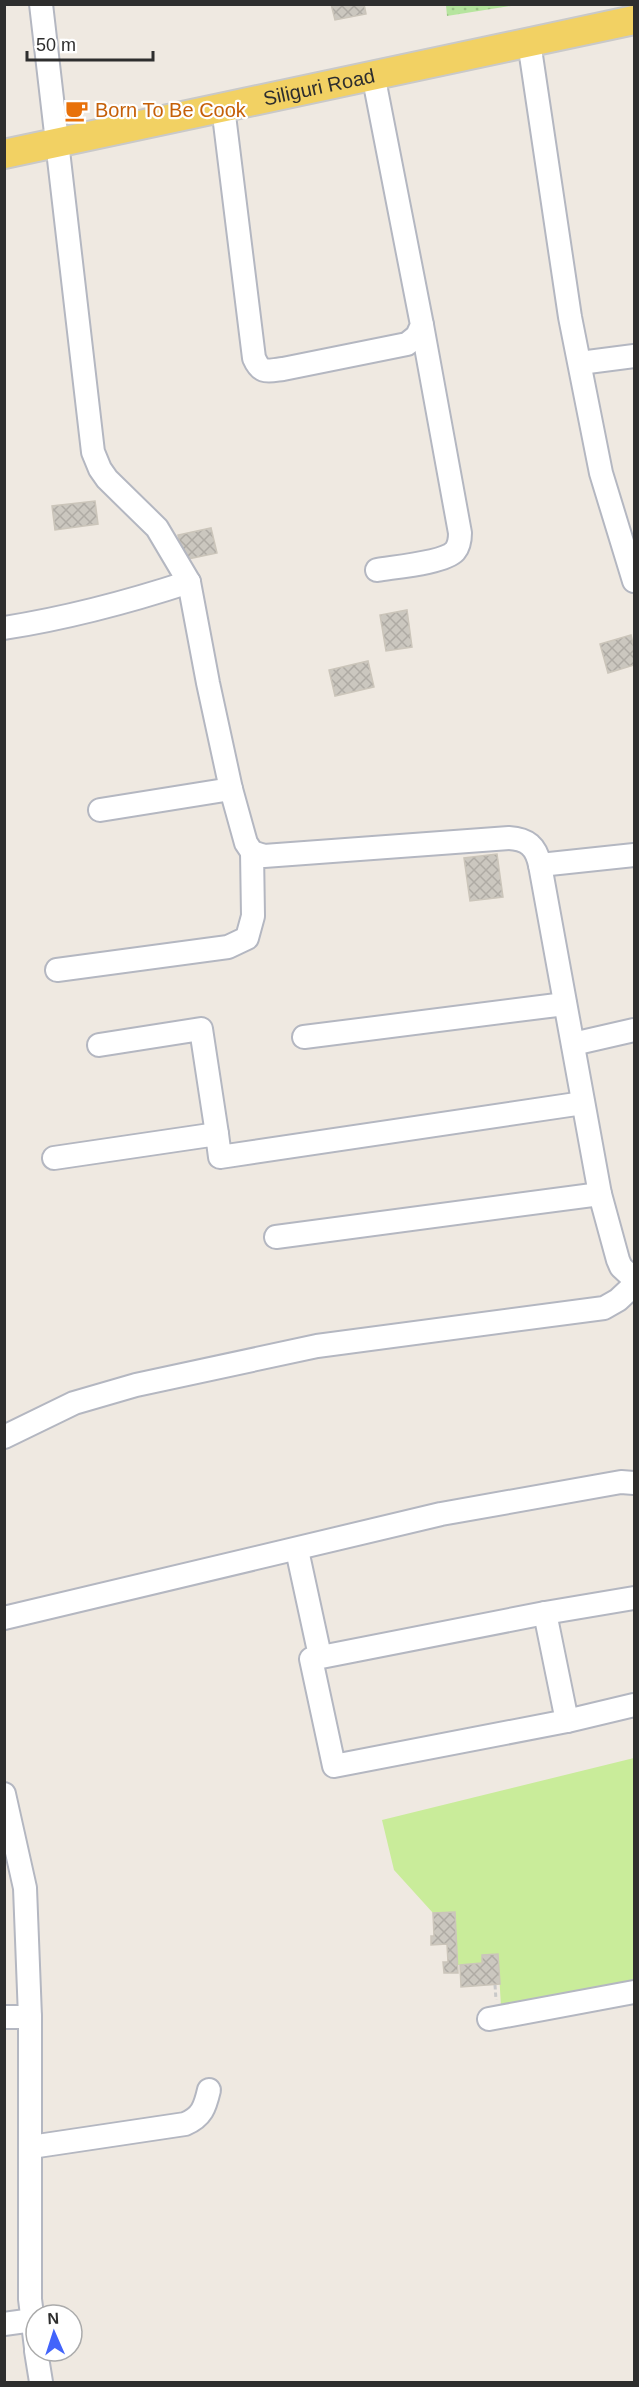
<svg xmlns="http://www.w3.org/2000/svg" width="639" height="2387" viewBox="0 0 639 2387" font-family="Arial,sans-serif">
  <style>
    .grass { fill: url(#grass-dots) }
    .pitch { fill: #c9ec9a }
    .building { fill: url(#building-cross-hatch); stroke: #cbc5ba; stroke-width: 1.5 }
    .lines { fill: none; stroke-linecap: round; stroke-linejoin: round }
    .minor-casing { stroke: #b4b7c1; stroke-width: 26 }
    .major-casing { stroke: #c9c9c9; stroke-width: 32 }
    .path { stroke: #c9c9c9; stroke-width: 3; stroke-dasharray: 4.5 3; stroke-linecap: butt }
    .minor { stroke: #fff; stroke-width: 22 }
    .major { stroke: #f2d163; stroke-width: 28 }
    .labels { text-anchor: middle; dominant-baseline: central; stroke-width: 4.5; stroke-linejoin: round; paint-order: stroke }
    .street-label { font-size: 20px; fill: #2e2e2e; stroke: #fff }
    .food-label { font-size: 20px; fill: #c56008; stroke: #fff; text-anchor: start }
  </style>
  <defs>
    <pattern id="grass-dots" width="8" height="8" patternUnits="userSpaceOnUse" patternTransform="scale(1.5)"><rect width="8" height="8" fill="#b6e59e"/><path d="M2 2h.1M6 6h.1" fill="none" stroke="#9dc588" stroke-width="1.8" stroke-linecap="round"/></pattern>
    <pattern id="building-cross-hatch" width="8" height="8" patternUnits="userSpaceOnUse" patternTransform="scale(1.5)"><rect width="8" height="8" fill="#cbc7bf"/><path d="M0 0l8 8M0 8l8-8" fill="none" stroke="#afaba4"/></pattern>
  </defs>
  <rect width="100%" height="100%" fill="#efe9e1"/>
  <path class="grass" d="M446,5V4L517,5L447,16Z"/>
  <path class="pitch" d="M634,1758V1982L501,2007L498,1954L482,1955V1963L458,1965L455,1912L433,1913L394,1870L382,1820Z"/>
  <g class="building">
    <path d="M331,4H364L366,14L335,20Z"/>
    <path d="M95,501L98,524L55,530L52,506Z"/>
    <path d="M211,528L217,553L183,560L178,535Z"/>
    <path d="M407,610L412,647L386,651L380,615Z"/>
    <path d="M631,635L634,648V665L608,673L600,644Z"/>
    <path d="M368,661L374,687L335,696L329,670Z"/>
    <path d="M497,854L503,897L470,901L464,858Z"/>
    <path d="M455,1912L458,1973H444L443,1962H448L447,1944L431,1945V1936H434L433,1913Z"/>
    <path d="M498,1954L500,1984L461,1987L460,1965L482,1963V1955Z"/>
  </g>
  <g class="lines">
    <defs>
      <g id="minor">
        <path d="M41,4L93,452L100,469L107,479L157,528L189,582L208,683L231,789L246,843L252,852L264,856L509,838C527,839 536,846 540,865L600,1194L618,1260L621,1267L634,1279"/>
        <path d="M529,42L570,317L601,473L634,581"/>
        <path d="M223,107L254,358C261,374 267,371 283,369L407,344L417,336L422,325L373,74"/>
        <path d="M580,363L634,356"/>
        <path d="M377,570C394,567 444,563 455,551C459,546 460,539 460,533L422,325"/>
        <path d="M4,628C68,618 128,602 189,582"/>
        <path d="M100,810L231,789"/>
        <path d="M540,865L634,855"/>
        <path d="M57,970L228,947L247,938L253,916L252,852"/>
        <path d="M304,1037L565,1004"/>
        <path d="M573,1044L634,1030"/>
        <path d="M99,1045L201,1029L217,1134"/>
        <path d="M54,1158L217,1134L220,1157L583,1103"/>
        <path d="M276,1237L600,1194"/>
        <path d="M4,1437L74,1403L136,1385L317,1346L604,1308L618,1300L634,1285"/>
        <path d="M297,1550L320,1656"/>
        <path d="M634,1598L545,1613L311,1659L334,1766L567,1721L634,1705"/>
        <path d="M545,1613L567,1721"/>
        <path d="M4,1618L441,1514L621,1482L634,1483"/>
        <path d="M4,1794L25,1888L30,2017V2299L36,2348"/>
        <path d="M4,2017H30"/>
        <path d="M489,2019L634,1992"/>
        <path d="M31,2147L185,2124C202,2117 205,2107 209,2090"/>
        <path d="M4,2324L33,2320"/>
        <path d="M36,2351L41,2382"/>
      </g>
      <g id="major">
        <path id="s1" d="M4,154L634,20"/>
      </g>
    </defs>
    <use href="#minor" class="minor-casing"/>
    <use href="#major" class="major-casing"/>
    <path class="path" d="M495,1985L496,2000"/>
    <use href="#minor" class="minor"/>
    <use href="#major" class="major"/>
  </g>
  <defs>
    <symbol id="cafe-bare" viewBox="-9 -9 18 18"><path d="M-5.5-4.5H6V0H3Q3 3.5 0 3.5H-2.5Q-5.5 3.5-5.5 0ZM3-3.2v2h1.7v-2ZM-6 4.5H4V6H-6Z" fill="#e8710a" stroke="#fff" stroke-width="2.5" paint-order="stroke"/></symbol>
  </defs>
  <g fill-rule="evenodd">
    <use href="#cafe-bare" x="60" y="94" width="33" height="33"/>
  </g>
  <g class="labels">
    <g class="street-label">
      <text stroke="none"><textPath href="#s1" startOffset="322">Siliguri Road</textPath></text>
    </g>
    <g class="food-label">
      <text x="95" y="110">Born To Be Cook</text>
    </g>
  </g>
  <rect width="639" height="2387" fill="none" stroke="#2e2e2e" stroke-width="12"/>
  <g transform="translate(54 2333) rotate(357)"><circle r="28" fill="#ffffff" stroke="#ababab" stroke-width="1.5"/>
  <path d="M0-4.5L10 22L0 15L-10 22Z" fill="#4264fb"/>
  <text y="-9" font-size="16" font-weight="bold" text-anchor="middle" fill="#2e2e2e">N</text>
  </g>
  <path d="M27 51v9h126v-9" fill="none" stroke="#2e2e2e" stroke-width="3"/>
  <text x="36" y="51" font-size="18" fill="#2e2e2e" stroke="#ffffff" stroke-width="4.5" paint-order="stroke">50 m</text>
</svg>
